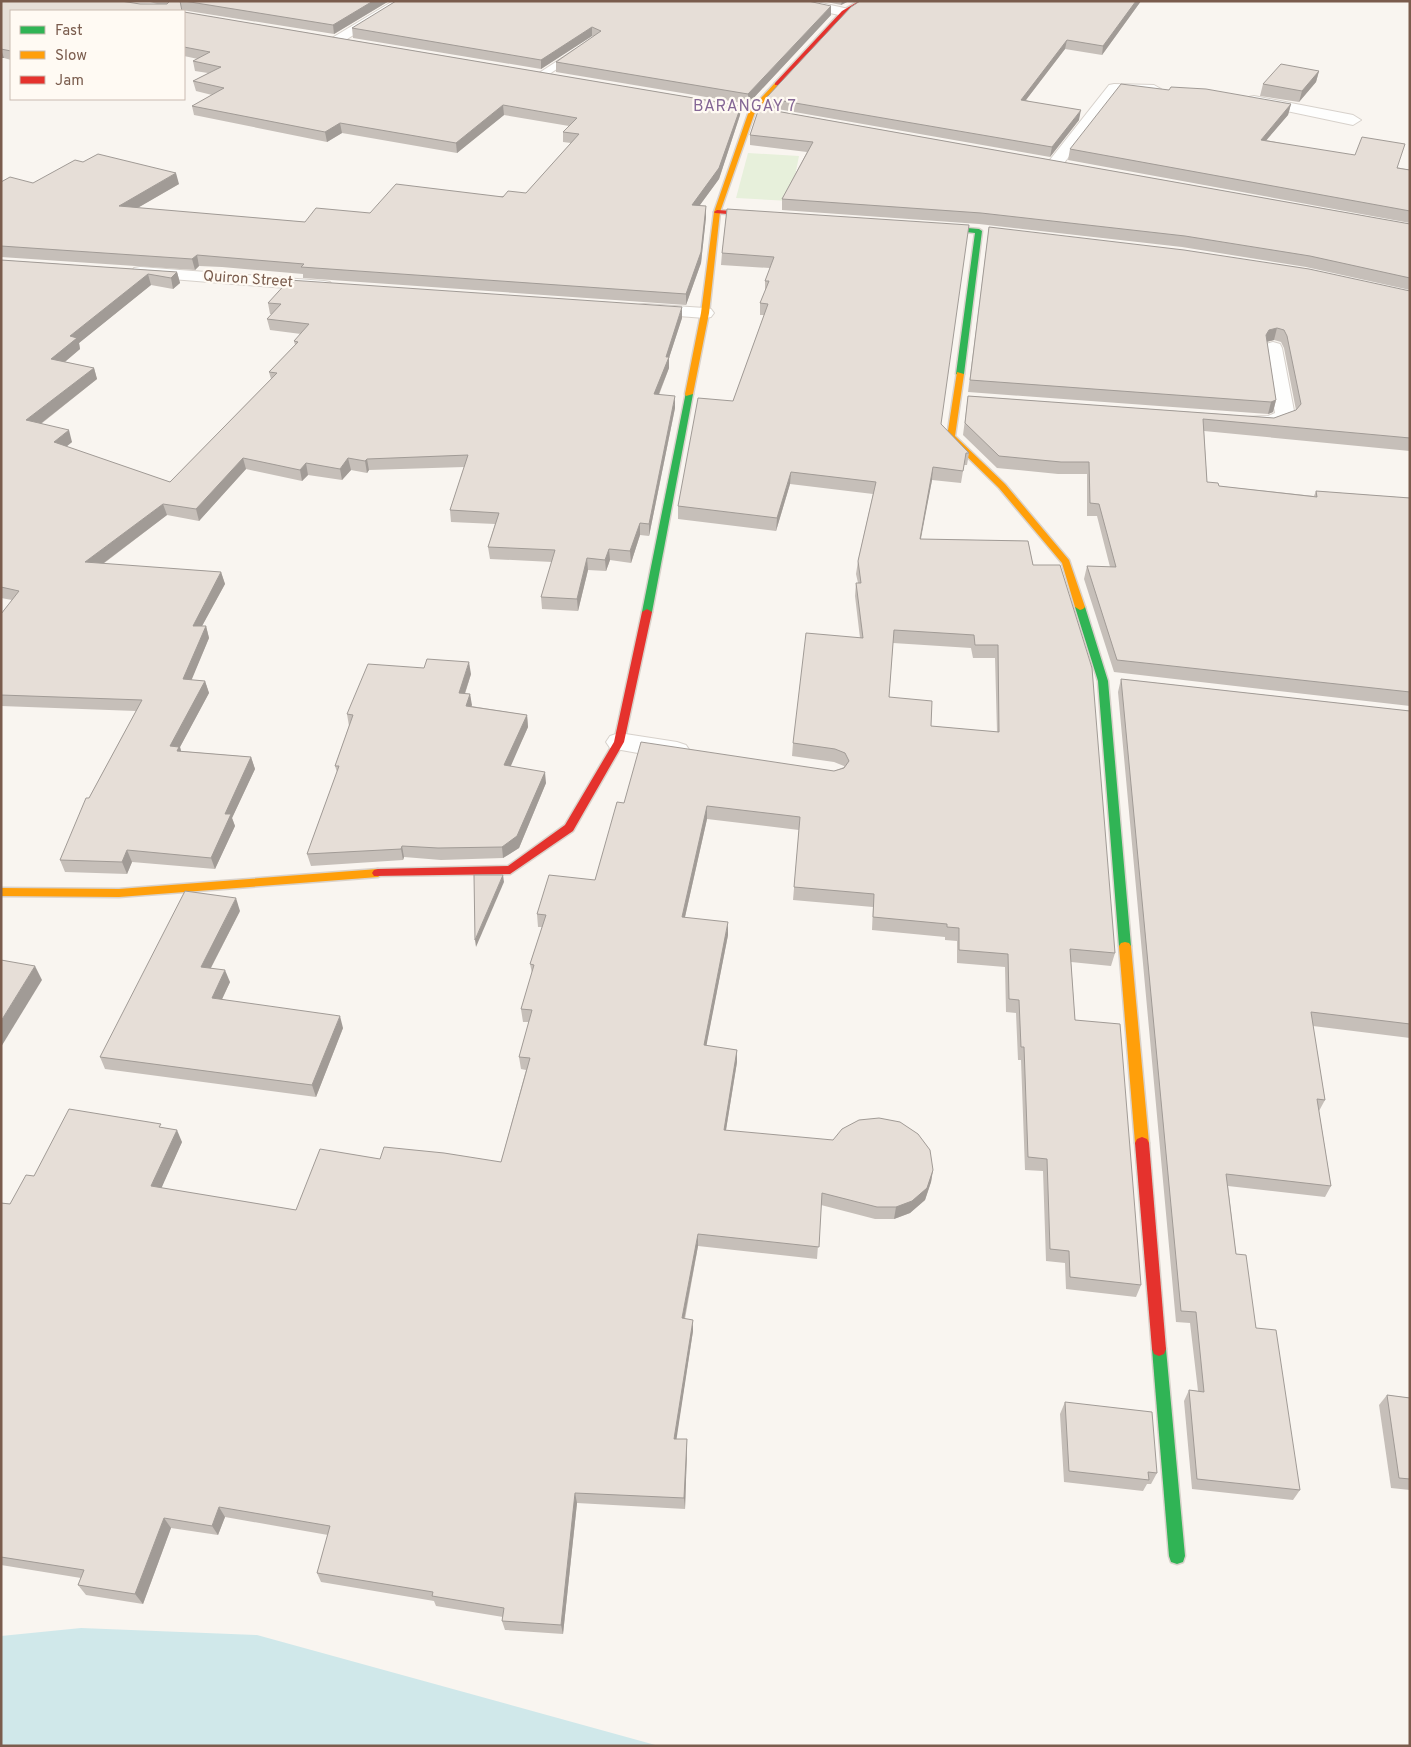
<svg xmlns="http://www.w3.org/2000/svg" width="1411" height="1747" viewBox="0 0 1411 1747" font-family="Overpass,sans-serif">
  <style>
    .green { fill: #e7f0db }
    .water { fill: #d0e8ea }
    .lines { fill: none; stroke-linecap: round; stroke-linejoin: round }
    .lane-casing { stroke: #d7d1cb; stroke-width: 2 }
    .street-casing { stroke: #d7d1cb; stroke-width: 2 }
    .fast-casing { stroke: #d9d2cb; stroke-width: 3 }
    .slow-casing { stroke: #d9d2cb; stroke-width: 3 }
    .jam-casing { stroke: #d9d2cb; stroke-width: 3 }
    .lane { fill: #fefefd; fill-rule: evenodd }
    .street { fill: #fefefd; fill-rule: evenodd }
    .fast { fill: #30b455; fill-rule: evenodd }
    .slow { fill: #ff9f0a; fill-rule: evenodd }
    .jam { fill: #e5322d; fill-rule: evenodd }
    .wall { fill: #c6bfb9; fill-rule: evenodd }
    .shaded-wall { fill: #a19b96 }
    .building { fill: #e6ded7; stroke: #a19b96; fill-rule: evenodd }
    .labels { text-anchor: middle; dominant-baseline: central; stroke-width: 4.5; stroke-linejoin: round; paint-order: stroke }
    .far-street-label { font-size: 15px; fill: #7a5c4d; stroke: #fffaf3 }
    .far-neighbourhood-label { font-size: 16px; letter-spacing: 1px; fill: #846695; stroke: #fffaf3 }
  </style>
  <rect width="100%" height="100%" fill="#f9f5f0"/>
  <path class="green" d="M748,153L799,156L790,201L736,198Z"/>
  <path class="water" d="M81,1628L257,1635L659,1746H1V1636Z"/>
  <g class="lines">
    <defs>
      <path id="lane" d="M574,50L582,52L545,77H539V73Z"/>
      <g id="street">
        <path d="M393,1H409L339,44H329L327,41Z"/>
        <path d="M786,1H812L849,9L851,12L844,16L787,4Z"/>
        <path d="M1114,84L1154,85L1161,89L1154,93L1118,92L1061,167H1049L1047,164L1049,161L1109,85Z"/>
        <path d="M1254,96L1353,115L1361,120L1353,125L1249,103L1247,100L1249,97Z"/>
        <path d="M140,267L324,281L330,282L333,286L330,290L324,291L134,276L131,272L134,268Z"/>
        <path d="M644,304L705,308L711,309L714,313L711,317L705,318L638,313L635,309L638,305Z"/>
        <path d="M1273,342L1280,344L1282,348L1295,416C1285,430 1260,429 1245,425L1242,421L1245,417L1268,416L1275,413L1264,348L1266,344Z"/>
        <path d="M619,733L677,742L686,745L690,751L686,757L677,760L610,748L606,742L610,736Z"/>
      </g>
      <g id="fast">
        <path d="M931,225L979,229L982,231L964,374L960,376L956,374L975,233L929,228L928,227Z"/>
        <path d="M686,392L693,394L652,612L647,615L642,612Z"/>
        <path d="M1080,604L1085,607L1108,681L1131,946L1129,949H1121L1119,946L1098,681L1075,607Z"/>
        <path d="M1159,1342L1164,1344L1166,1349L1185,1556L1183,1562L1177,1564L1171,1562L1169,1556L1152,1349L1154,1344Z"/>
      </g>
      <g id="slow">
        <path d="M775,83L780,84L755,112L720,212L709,313L693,394L686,396L685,394L701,313L714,212L749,111Z"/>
        <path d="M957,372L964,374L955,436L1005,484L1069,560L1085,607L1083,609L1080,610L1075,607L1062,563L999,488L947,437Z"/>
        <path d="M378,869L384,873L378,877L119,897L1,896V888L119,889Z"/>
        <path d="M1125,942L1129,943L1131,946L1149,1143L1147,1147L1142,1149L1137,1147L1135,1143L1119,946L1121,943Z"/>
      </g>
      <g id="jam">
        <path d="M859,1H866L846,13L779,85H775V83L842,11Z"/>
        <path d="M717,210L764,213L767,215L764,217L715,213L714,212Z"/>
        <path d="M647,609L652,612L624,742L573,831L510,874L374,876L372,873L374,870L378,869L508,866L565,825L614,742L642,612Z"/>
        <path d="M1142,1137L1147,1139L1149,1143L1166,1349L1164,1354L1159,1356L1154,1354L1152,1349L1135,1143L1137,1139Z"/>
      </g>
    </defs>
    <use href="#lane" class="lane-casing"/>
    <use href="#street" class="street-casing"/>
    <use href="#fast" class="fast-casing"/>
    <use href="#slow" class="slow-casing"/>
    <use href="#jam" class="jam-casing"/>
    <use href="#lane" class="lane"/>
    <use href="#street" class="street"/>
    <use href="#fast" class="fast"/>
    <use href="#slow" class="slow"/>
    <use href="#jam" class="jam"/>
  </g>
  <g class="wall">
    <path d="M1,1L157,4L147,1H389L334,34L182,10V11H11V60L4,58H1Z"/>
    <path d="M822,1H849L841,5Z"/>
    <path d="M1141,1L1102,55L1065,49L1026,100L1079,120L1050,157L766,107V98Z"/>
    <path d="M184,12L741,106L740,115L719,179L699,206L706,217L701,263L686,305L303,278V274L222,267L199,266L195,270L1,257V182L33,183L179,184L137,208L305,222L526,193L571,143L563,142V132L569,126L504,115L457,153L342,133L327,142L194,115L192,106L212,95L196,91L193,81L208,73L195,71L193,61L198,59L184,56Z"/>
    <path d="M831,15L748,104L556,72V62L593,37L592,36L541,69L353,38L352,28Z"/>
    <path d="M1319,71L1316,82L1299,102L1260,96L1263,84Z"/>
    <path d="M1169,90L1291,104L1288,115L1266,140L1410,170V223L1068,160L1070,149Z"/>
    <path d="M759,108L1410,224V290L1306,267L1182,247L979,224L782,210V199L807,152L750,145V135Z"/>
    <path d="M727,209L969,453L967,465H964L961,483L932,480L921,539L1028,541L1115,953L1111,966L1071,962L1075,1020L1141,1285L1136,1297L1066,1289L1065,1263L1046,1261L1043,1171L1025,1170L1021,1060H1018L1016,1013L1006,1012L1005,967L957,963V941L945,940V937L872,930L873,907L793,900L799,830L707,819L685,917L728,935L706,1046L737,1050V1062L726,1130L933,1170L931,1182L925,1200L910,1213L894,1219H875L821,1205L817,1259L698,1246L685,1319L693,1331L676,1439H687V1450L685,1509L577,1503L563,1634L505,1630L502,1621L503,1617L436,1606L434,1601L321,1582L317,1573L328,1535L225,1517L218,1535L171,1528L143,1604L86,1595L78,1585L81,1578L1,1565V1203L10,1204L34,1176L163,1128L182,1142L161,1188L296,1210L380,1159L501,1162L526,1070L521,1069L519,1057L529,1022H523L521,1009L532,973L530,964L542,927H538L537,914L595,880L624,803L834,771L844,767V766L834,762L792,756L793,743L860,638L855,596L856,583H858L856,574L858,561L873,494L790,484L776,531L678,519V506L733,401L764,315H760V303L765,292V281L770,268L721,265L722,253ZM893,643L971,648L973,658H995L997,732L931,726L889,697Z"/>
    <path d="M989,227L1410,291V451L1204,431L1207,482L1219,486L1314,496L1316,491L1410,498V706L1114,672L1084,579L1087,566L1110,567L1097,516H1087V474H1058L997,468L963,435L968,396L1274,418L1296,410L1284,348L1281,342L1274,340L1267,342L1276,400L1273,412L1268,414L968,392Z"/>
    <path d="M1,260L177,272L180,283L173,289L151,285L79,343L80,349L65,362L94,368L97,379L41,424L72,442L66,447L170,482L271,379L269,372L295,345L294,341L301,334L270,330L267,319L272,314H270L268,303L682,318L669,358V368L659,395L675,408L649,536L640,535L631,563L610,560L606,571L588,570L578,611L542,609L541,597L552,562L490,559L488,547L495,524L451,522L450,510L464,467L369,470L367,473L351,470L342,480L308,475L302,481L246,469L199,521L167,515L103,564L221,572L225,584L202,626H206L209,638L191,680L205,681L209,693L180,747L181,751L251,757L255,769L232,818L235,826L215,869L132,862L127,874L65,872L60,860L89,798L136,711L1,706V614L12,600L1,598Z"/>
    <path d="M471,674L465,694H470L471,706L527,715L528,727L510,766L546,783L519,848L503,858L441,860L404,857L403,860L311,866L307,854L337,772L335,766L349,726L347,714Z"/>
    <path d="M1121,679L1410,711V1038L1313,1026L1325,1100L1319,1111L1331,1186L1325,1197L1228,1186L1236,1254L1300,1490L1293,1500L1192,1489L1184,1401L1189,1390L1198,1391L1190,1323L1176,1322L1118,692Z"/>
    <path d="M240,911L211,968L230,982L222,999L343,1028L316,1097L105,1069L100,1057Z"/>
    <path d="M1387,1395L1410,1398V1490L1391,1488L1379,1405Z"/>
    <path d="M1065,1402L1157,1473L1151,1484H1147L1143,1491L1064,1482L1060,1414Z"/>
  </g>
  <g class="shaded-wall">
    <path d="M373,1H389L334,34L333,25Z"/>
    <path d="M842,1H849L841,5Z"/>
    <path d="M1136,1H1141L1102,55L1103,46Z"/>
    <path d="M831,6V15L748,104V94Z"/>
    <path d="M592,27V36L541,69V60Z"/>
    <path d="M1067,40L1065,49L1019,109L1021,100Z"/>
    <path d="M1,49L4,58H1Z"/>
    <path d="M1319,71L1316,82L1299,102L1302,91Z"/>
    <path d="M1291,104L1288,115L1258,150L1261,140Z"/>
    <path d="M503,105L504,115L457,153L456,143Z"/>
    <path d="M741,106L740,115L719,179L692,216V205Z"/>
    <path d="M1081,110L1079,120L1050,157L1052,147Z"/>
    <path d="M340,123L342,133L327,142L325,132Z"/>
    <path d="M176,173L179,184L122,217L119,206Z"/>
    <path d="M706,206V217L701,263L686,305V294Z"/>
    <path d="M197,255L199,266L195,270L192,259Z"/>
    <path d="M177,272L180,283L173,289L171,278Z"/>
    <path d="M148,274L151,285L79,343L80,349L55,370L51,359L70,336Z"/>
    <path d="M682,307V318L669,358V368L654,406V394Z"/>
    <path d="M1277,328L1274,340L1265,342L1266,335L1269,330Z"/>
    <path d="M94,368L97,379L30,432L26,420Z"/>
    <path d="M675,396V408L649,536V524Z"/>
    <path d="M1276,400L1273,412L1268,414L1271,402Z"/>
    <path d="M69,430L72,442L57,454L54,442Z"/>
    <path d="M243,458L246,469L199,521L196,509Z"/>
    <path d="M348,458L351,470L342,480L340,469Z"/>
    <path d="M367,459L369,470L367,473L365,461Z"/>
    <path d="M306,463L308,475L302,481L300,470Z"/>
    <path d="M933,467L932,480L918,552L920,539Z"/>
    <path d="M791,472L790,484L776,531L777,518Z"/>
    <path d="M163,504L167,515L89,574L85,562Z"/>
    <path d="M640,523V535L631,563L630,551Z"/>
    <path d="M609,549L610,560L606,571L605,560Z"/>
    <path d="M587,558L588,570L578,611L577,599Z"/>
    <path d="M221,572L225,584L196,637L193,626Z"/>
    <path d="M206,626L209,638L187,691L183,679Z"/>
    <path d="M469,662L471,674L461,705L459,693Z"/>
    <path d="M205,681L209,693L180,747L183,759L170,746Z"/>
    <path d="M470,694L472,705L468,717L466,706Z"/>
    <path d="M527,715L528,727L506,777L504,765Z"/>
    <path d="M251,757L255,769L232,818L235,826L215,869L211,858L225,814Z"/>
    <path d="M545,772L546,783L519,848L503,858L502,847Z"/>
    <path d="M707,806V819L682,930V917Z"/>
    <path d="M402,846L404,857L403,860L401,849Z"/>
    <path d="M127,850L132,862L127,874L122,862Z"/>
    <path d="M503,875L504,882L476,947L475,940Z"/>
    <path d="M236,898L240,911L205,979L201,967Z"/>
    <path d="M728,922V935L704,1058V1045Z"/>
    <path d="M35,966L42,980L1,1047V1021Z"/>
    <path d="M225,970L230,982L217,1010L212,998Z"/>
    <path d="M340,1016L343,1028L316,1097L312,1085Z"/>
    <path d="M737,1050V1062L724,1142V1130Z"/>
    <path d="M177,1130L182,1142L157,1198L151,1186Z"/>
    <path d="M933,1170L931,1182L925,1200L910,1213L894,1219L896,1207Z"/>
    <path d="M698,1234V1246L682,1330V1318Z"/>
    <path d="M693,1320V1331L675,1449L674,1439Z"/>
    <path d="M687,1439V1450L685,1509L684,1498Z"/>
    <path d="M575,1493L577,1503L563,1634L561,1625Z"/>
    <path d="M219,1507L225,1517L218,1535L212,1526Z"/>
    <path d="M164,1518L171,1528L143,1604L135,1594Z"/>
  </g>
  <g class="building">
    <path d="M1,1H121L140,4H167L169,2L168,1H180L182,11H11V51L1,49Z"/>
    <path d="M184,1H373L333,25Z"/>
    <path d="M396,1H808L831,6L748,94L556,62L601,31L592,27L541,60L352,28Z"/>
    <path d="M860,1H1136L1103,46L1067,40L1021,100L1081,110L1052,147L766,98L851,7Z"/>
    <path d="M184,12L741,106L719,168L692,205L706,206L701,252L686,294L301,267L304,264L220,257L197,255L192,259L1,246V182L10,177L33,183L75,160L83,162L98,154L176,173L119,206L305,222L316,208L370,213L396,184L503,197L508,191L526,193L579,134L563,132L577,118L503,105L456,143L340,123L325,132L192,106L224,88L193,81L221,67L193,61L210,52L184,47Z"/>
    <path d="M1281,64L1319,71L1302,91L1263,84Z"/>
    <path d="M1121,84L1169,90L1171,87L1206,89L1291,104L1261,140L1355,155L1362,137L1405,144L1397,168L1410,170V211L1070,149Z"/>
    <path d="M759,108L1410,224V278L1310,256L1185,236L981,213L782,199L813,142L750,135Z"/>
    <path d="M727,209L969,225L941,424L969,453H966L963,471L933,467L920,539L1028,541L1033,565H1060L1092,668L1115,953L1070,949L1075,1020L1120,1024L1141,1285L1070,1277L1069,1251L1050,1249L1047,1159L1028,1157L1024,1047H1021L1019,1000L1009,999L1008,954L959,950V928L947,927V924L873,917L874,894L794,887L800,817L707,806L682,917L728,922L704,1045L737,1050L724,1130L833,1140L842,1129L859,1120L879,1118L900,1122L918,1134L930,1150L933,1170L927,1188L912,1201L896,1207H877L822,1193L819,1247L698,1234L682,1318L693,1320L674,1439H687L684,1498L575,1493L561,1625L502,1621L504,1608L432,1596L433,1592L317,1573L330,1526L219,1507L212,1526L164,1518L135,1594L78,1585L84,1570L1,1557V1203L10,1204L26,1175L34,1176L69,1109L161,1124L159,1127L177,1130L151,1186L296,1210L320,1149L380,1159L384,1147L444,1153L501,1162L530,1058L519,1057L532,1010L521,1009L534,965L530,964L546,915L537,914L549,875L595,880L617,802L624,803L641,742L834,771L844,768L849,761L845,753L835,749L793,743L806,633L863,638L856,583H861L858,561L876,482L791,472L777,518L678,506L698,398L733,401L768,304L760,303L769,281H765L774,257L722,253ZM894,630L974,635L975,645H998L999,732L931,726L932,701L889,697Z"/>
    <path d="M989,227L1184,250L1309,269L1410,291V438L1203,419L1207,482L1218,483L1219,486L1317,497L1316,491L1410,498V692L1117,660L1087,566L1116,567L1099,504L1090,503L1089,462H1061L999,456L965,423L968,396L1274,418L1296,410L1301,404L1287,336L1284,330L1277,328L1269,330L1266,335L1276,400L1271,402L970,380Z"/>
    <path d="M1,260L177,272L171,278L148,274L70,336L77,338L51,359L94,368L26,420L69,430L54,442L170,482L277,373L269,372L298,342L294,341L309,324L267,319L281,304L268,303L289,280L682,307L666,357H669L654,394L675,396L649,524L640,523L630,551L609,549L605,560L587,558L577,599L541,597L555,550L488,547L499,513L450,510L468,455L367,459L365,461L348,458L340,469L306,463L300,470L243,458L196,509L163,504L85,562L221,572L193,626H206L183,679L205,681L170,746L179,747L177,751L251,757L225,814H231L211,858L127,850L122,862L60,860L86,798H89L142,700L1,695V614L19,591L1,587Z"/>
    <path d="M427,659L469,662L459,693L470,694L466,706L527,715L504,765L545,772L517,836L502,847L438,848L402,846L401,849L307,854L339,766H335L353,715L347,714L368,664L424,668Z"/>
    <path d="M1121,679L1410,711V1024L1311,1012L1325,1100L1317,1099L1331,1186L1226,1174L1236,1254L1246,1255L1256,1328L1276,1330L1300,1490L1197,1479L1189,1390L1204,1392L1196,1312L1181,1311Z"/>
    <path d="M474,875H503L475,940Z"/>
    <path d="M185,891L236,898L201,967L225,970L212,998L340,1016L312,1085L100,1057Z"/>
    <path d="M1,960L35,966L1,1021Z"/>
    <path d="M1387,1395L1410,1398V1479L1399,1478Z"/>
    <path d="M1065,1402L1152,1412L1157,1473L1148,1472L1149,1480L1069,1471Z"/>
  </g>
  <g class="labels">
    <g class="far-street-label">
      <text transform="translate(248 280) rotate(4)">Quiron Street</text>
    </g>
    <g class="far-neighbourhood-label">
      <text x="745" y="107">BARANGAY 7</text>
    </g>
  </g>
  <rect width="1411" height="1747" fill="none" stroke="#7a5c4d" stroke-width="5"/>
  <rect x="10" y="10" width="175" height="90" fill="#fffaf3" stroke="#cabbb1"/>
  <rect x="20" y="26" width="25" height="8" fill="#30b455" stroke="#cabbb1"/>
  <text x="55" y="35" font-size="15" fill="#7a5c4d">Fast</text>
  <rect x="20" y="51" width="25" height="8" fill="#ff9f0a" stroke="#cabbb1"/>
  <text x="55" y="60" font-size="15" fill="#7a5c4d">Slow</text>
  <rect x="20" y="76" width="25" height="8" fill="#e5322d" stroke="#cabbb1"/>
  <text x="55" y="85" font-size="15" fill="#7a5c4d">Jam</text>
</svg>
